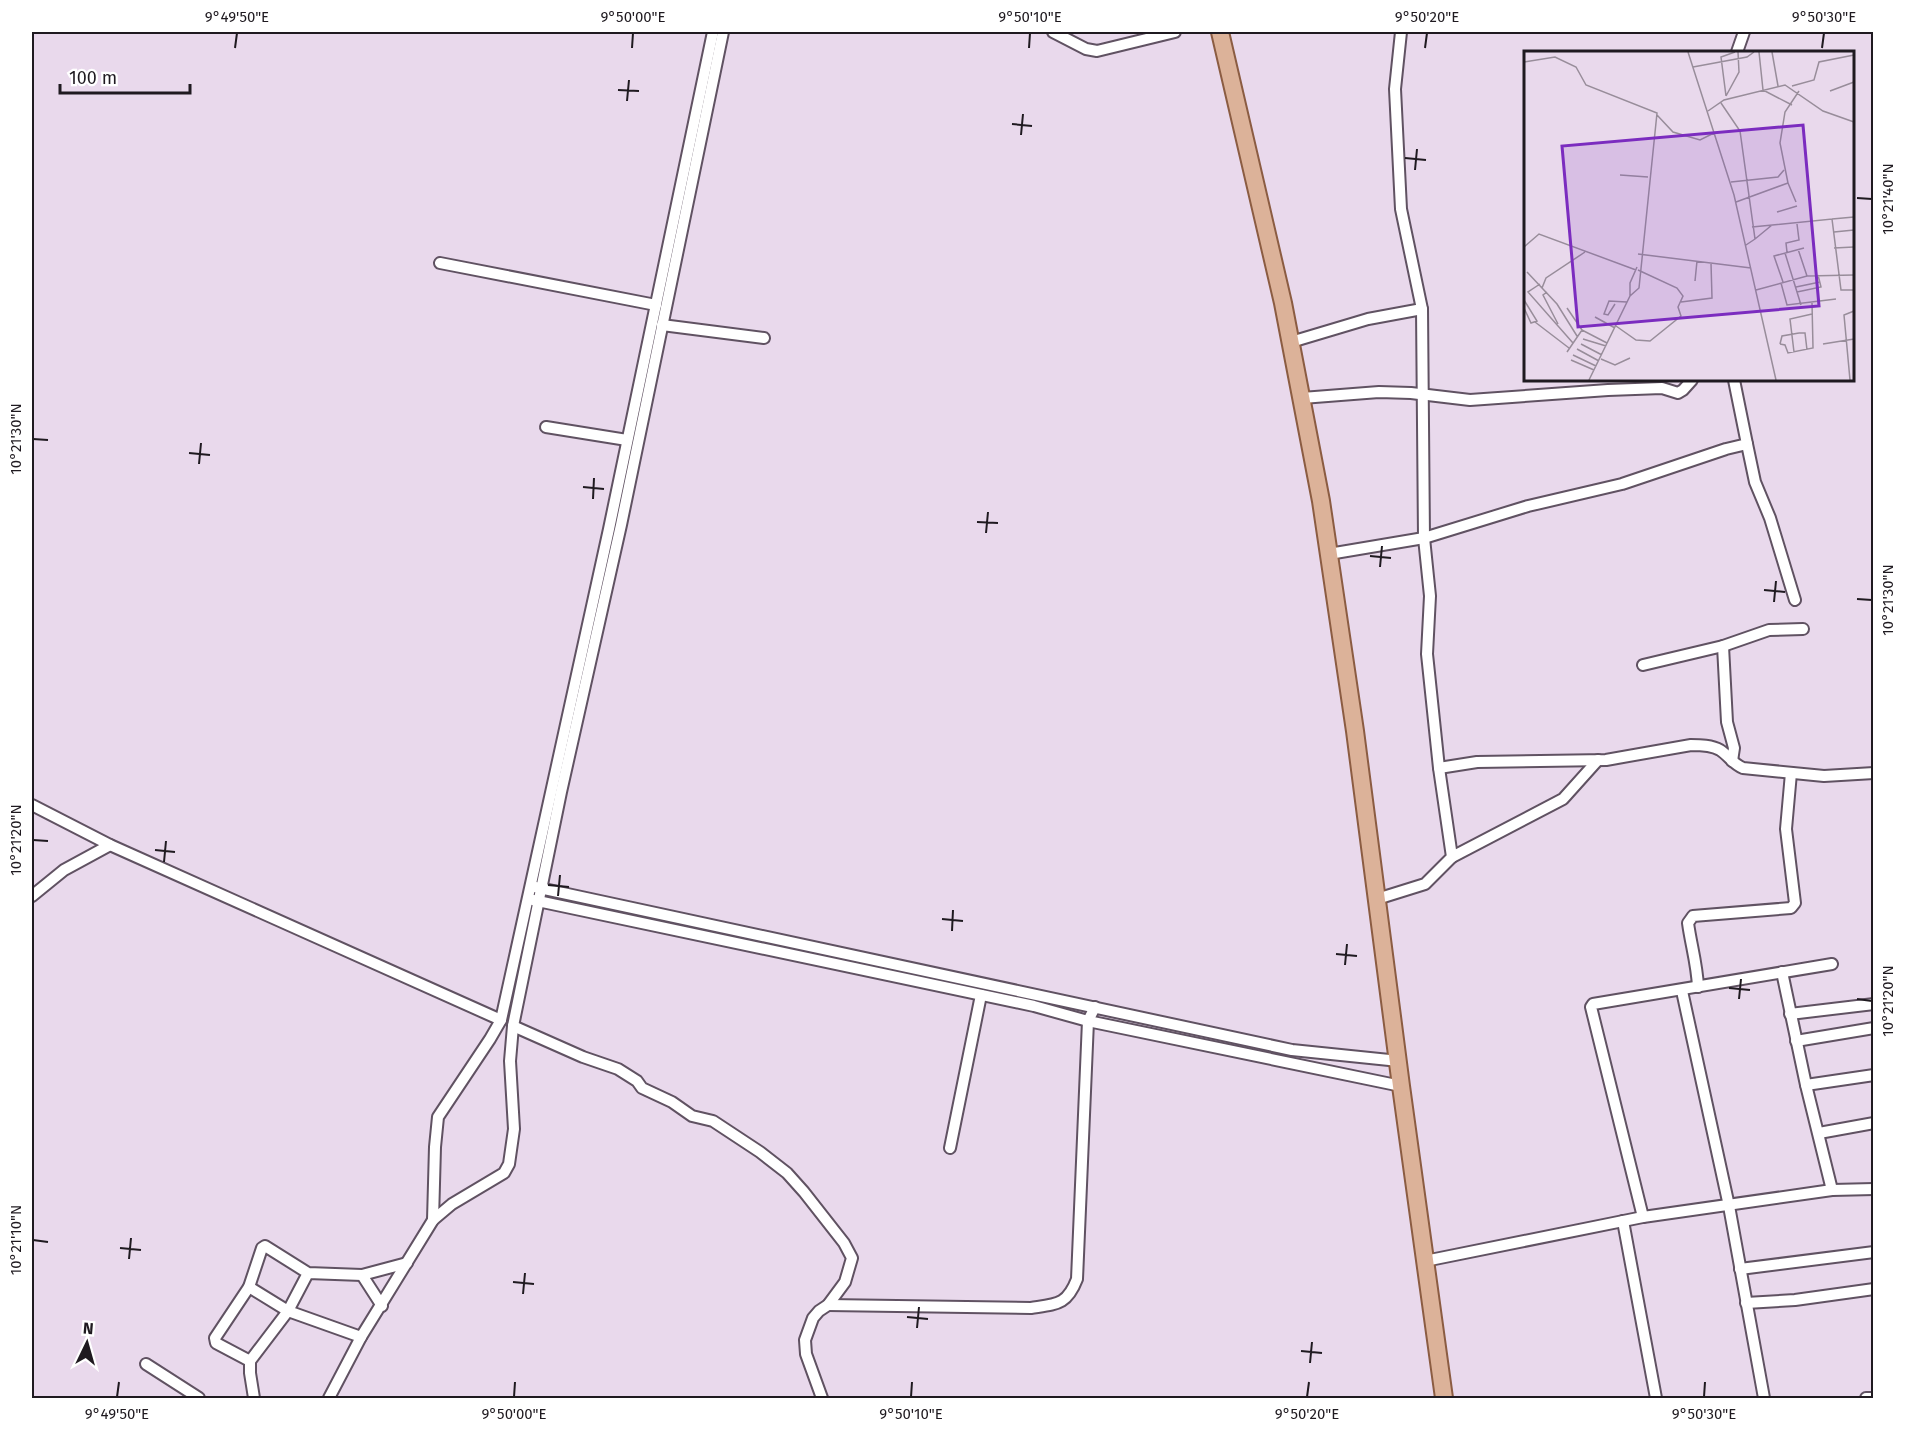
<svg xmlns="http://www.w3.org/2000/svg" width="1905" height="1430" viewBox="0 0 1905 1430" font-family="'Fira Sans',sans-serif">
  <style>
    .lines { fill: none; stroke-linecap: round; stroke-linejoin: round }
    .street-casing { stroke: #605262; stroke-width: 14 }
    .primary-casing { stroke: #8b5c42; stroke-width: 20 }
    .street { stroke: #fff; stroke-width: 10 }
    .primary { stroke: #dcb299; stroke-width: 16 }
    .ticks { fill: none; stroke: #1f1a20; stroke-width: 2 }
    .inset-road { fill: none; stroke: #988d9a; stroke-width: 1.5 }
    .view { fill: #7b2cbf; fill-opacity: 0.15; stroke: #7b2cbf; stroke-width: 3 }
    .inset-edge { fill: none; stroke: #1f1a20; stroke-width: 3 }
    .neatline { fill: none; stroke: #1f1a20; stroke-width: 2 }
    .ticks-label { font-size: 15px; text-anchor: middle; fill: #1f1a20 }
  </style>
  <rect width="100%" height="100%" fill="#e9d9ec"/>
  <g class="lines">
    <defs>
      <g id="street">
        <path d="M1053,32L1086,49L1097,51L1175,32"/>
        <path d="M1737,52L1744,32"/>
        <path d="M440,263L656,305"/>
        <path d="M662,325L764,338"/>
        <path d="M1291,342L1368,319L1422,309"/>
        <path d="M1302,398L1379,392L1411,393L1470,400L1608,390L1662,388L1678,393L1683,390L1692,380"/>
        <path d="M546,427L627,440"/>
        <path d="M1747,444L1755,482L1770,518L1795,600"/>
        <path d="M1329,554L1424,538L1528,506L1622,484L1726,449L1747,444L1734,380"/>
        <path d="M1723,646L1727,722L1734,748L1732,761"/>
        <path d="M1643,665L1723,646L1769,630L1803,629"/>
        <path d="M1439,768L1477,762L1606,760L1691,745C1700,745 1712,745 1720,750C1729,756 1733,764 1743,768L1824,776L1874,773"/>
        <path d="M32,805L110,845L501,1020"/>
        <path d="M1452,857L1563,799L1598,760"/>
        <path d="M535,887L1292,1050L1399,1061"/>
        <path d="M32,896L64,870L110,845"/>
        <path d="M1377,899L1425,884L1452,857L1439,768L1427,654L1430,596L1424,538L1422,309L1401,209L1395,89L1401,32"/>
        <path d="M533,900L1034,1006L1088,1021L1401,1086"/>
        <path d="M1782,972L1806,1085L1832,1190"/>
        <path d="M1698,987C1697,964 1691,945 1688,923L1693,916L1791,908L1795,903L1786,829L1791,773"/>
        <path d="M1682,991L1729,1206L1764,1398"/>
        <path d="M1790,1014L1874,1004"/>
        <path d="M513,1026L583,1057L618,1069L637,1081L642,1088L672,1102L692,1116L713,1121L760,1152L787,1173L804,1192L844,1243L852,1258L845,1282L828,1305L819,1311L813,1318L805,1340L806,1354L822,1398"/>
        <path d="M1796,1041L1874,1028"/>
        <path d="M1806,1085L1874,1075"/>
        <path d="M1819,1133L1874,1123"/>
        <path d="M950,1148L981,995"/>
        <path d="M1643,1217L1591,1007L1593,1004L1832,964"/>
        <path d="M433,1220L435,1147L438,1117L490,1039L501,1020L609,529L713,32"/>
        <path d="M1623,1221L1656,1398"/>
        <path d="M1425,1261L1643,1217L1832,1190L1874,1189"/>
        <path d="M1740,1269L1874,1252"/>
        <path d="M308,1273L288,1311L250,1361L216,1343L215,1338L249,1287L262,1248L265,1246L308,1273L362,1275L407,1263"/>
        <path d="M362,1275L382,1306"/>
        <path d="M249,1287L288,1311L361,1337"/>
        <path d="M1746,1303L1795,1300L1874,1289"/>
        <path d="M828,1305L1031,1308C1057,1304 1067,1305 1077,1279L1088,1021L1095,1007"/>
        <path d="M250,1361V1373L254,1398"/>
        <path d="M146,1364L199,1398"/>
        <path d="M329,1398L361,1337L433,1220L452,1204L504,1173L509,1164L514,1129L510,1061L513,1026L561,792L621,525L723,32"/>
        <path d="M1866,1398H1874"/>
      </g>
      <path id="primary" d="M1220,32L1283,303L1321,501L1355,731L1401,1086L1444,1398"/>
    </defs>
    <use href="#street" class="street-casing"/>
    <use href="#primary" class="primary-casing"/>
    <use href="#street" class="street"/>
    <use href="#primary" class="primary"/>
  </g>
  <path class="ticks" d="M235,48L237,33M632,48L633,33M1029,48L1030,33M1425,48L1427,33M1822,48L1824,33M618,90L639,91M627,101L629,80M1012,124L1032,126M1021,135L1023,114M1405,158L1426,160M1415,170L1417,149M1857,198L1872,199M33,439L48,440M189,453L210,455M199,464L201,443M583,487L604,489M593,499L594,478M977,522L998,523M986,533L988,512M1370,556L1391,558M1380,567L1382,546M1764,590L1785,592M1857,599L1872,600M1774,602L1776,581M33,840L48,841M155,850L175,852M164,862L166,841M548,885L569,887M558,896L560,875M942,919L963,921M952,931L953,910M1336,954L1357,956M1345,965L1347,944M1729,988L1750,990M1739,999L1741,979M1857,999L1872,1001M33,1240L48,1242M120,1248L141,1250M129,1259L131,1238M513,1282L534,1284M523,1294L525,1273M907,1317L928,1319M917,1328L919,1307M1301,1351L1322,1353M1310,1363L1312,1342M117,1397L119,1382M514,1397L515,1382M911,1397L912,1382M1307,1397L1309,1382M1704,1397L1705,1382"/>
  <g transform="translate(1524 51)">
    <rect width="330" height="330" fill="#e9d9ec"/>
    <path class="inset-road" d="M164,1L210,144L252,329M235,1L239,39L268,54M248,1L254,35M0,11L31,6L52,16L62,34L133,62L115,237L106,245L65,329M169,16L223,6L230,1M268,35L290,29L295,11L330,4M306,40L330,31M202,45L197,6L211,1M202,45L215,21L214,1M197,52L216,80L231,188L222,194M184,60L200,49L261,34L299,60L330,71M133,64L149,81L176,89L190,82M96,124L124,126M207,131L254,126L260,119M264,132L272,151M212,151L264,132L256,92L261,61L275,40M253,161L273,155M308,168L330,166M228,176L308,168L317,239H330M310,181L330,179M231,188L248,174M0,196L15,183L112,219M310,197L330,196M274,198L283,225M263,201L262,192L275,189L273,173M261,202L277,254M114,203L227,217M3,221L33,253L53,285M171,230L173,210M259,231L250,205L280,197M257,232L263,254L312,248M16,233L4,241L49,292M272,236L296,231M18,237L22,227L61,201M232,239L283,225L330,224M23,241L19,244L34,273M273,241L297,236L294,224M106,245V232L113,216M0,249L13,270L7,272L0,257M157,251L188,247L187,212M91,253L84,264L80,263L85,250L103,251M43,257L58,279M71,266L91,277M11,271L45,297M92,275L112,289L126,290L157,265L154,256L159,245L153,237L114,219M275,282H281L283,299M59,288L82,295M57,293L78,304M256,293L261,294L264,302L289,297L288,252M256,293L258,285L275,282M299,293L330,288M53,298L75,310M43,301L58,279L83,292M270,301L266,268L288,263M49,304L72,315M77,308L91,314L106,307M47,309L70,319M326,329L320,264L330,260"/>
    <path class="view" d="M279,74L295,255L54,276L38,95Z"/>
    <rect width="330" height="330" class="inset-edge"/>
  </g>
  <rect width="1905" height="1430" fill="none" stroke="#ffffff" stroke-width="66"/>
  <g transform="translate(87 1343) rotate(5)" stroke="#ffffff" stroke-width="4.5" paint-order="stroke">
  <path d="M0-4.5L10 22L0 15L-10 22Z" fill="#1f1a20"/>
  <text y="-9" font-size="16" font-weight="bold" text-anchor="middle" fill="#1f1a20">N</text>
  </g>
  <path d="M60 84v9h130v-9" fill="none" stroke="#1f1a20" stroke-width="3"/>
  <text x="69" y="84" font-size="18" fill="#1f1a20" stroke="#ffffff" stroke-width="4.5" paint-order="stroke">100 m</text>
  <rect x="33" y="33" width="1839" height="1364" class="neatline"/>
  <g class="ticks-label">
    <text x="237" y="22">9°49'50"E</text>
    <text x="633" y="22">9°50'00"E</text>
    <text x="1030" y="22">9°50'10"E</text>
    <text x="1427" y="22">9°50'20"E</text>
    <text x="1824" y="22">9°50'30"E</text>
    <text transform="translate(1888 199) rotate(-90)" y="5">10°21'40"N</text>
    <text transform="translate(16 439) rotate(-90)" y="5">10°21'30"N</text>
    <text transform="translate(1888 600) rotate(-90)" y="5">10°21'30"N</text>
    <text transform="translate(16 840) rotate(-90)" y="5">10°21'20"N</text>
    <text transform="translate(1888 1001) rotate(-90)" y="5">10°21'20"N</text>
    <text transform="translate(16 1240) rotate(-90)" y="5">10°21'10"N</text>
    <text x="117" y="1419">9°49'50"E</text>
    <text x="514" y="1419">9°50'00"E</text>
    <text x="911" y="1419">9°50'10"E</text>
    <text x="1307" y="1419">9°50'20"E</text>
    <text x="1704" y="1419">9°50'30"E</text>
  </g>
</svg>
